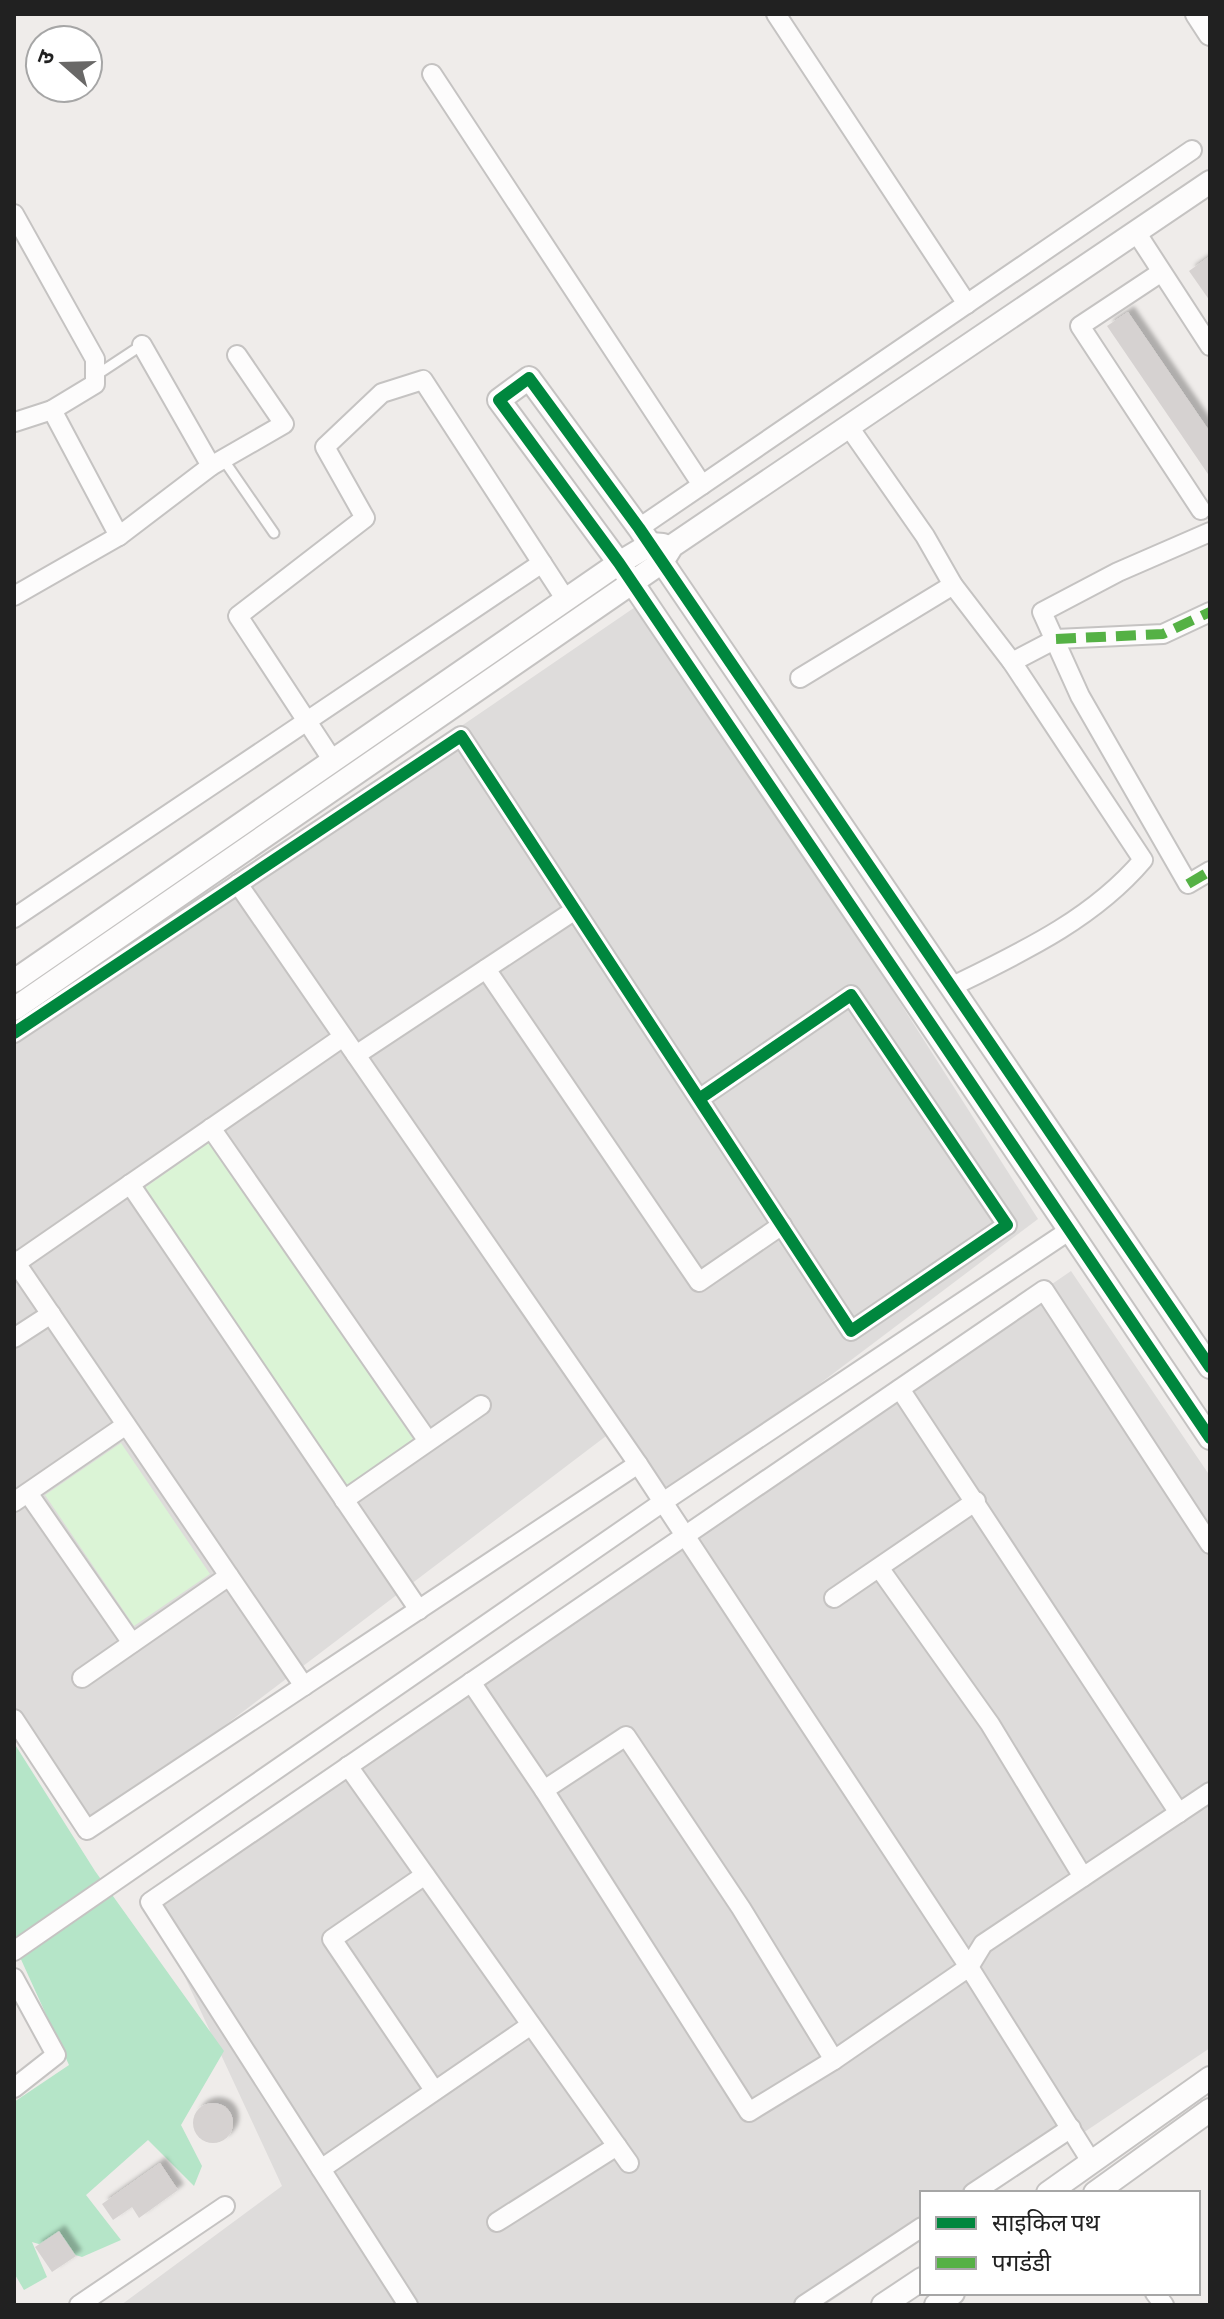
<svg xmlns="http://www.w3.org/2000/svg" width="1224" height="2319" viewBox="0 0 1224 2319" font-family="'Sofia Sans Condensed','Noto Sans Devanagari',sans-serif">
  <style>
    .residential { fill: #dedcdb }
    .park { fill: #dbf4d6 }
    .pitch { fill: #b5e5c8 }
    .building { fill: #d6d2d1; filter: url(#shadow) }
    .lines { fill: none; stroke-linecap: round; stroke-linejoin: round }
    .service-casing { stroke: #c5c3c2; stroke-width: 13 }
    .minor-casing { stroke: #c5c3c2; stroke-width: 22 }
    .tertiary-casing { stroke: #c5c3c2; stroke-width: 26 }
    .service { stroke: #fdfcfc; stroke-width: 9 }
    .minor { stroke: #fdfcfc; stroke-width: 18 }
    .tertiary { stroke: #fdfcfc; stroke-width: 22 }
    .quiet { stroke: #55b145; stroke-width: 10; stroke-dasharray: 20 10; stroke-linecap: butt }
    .cycleway-casing { stroke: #fff; stroke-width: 17 }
    .cycleway { stroke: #00873e; stroke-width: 12 }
  </style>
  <defs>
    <filter id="shadow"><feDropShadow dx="6" dy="-6" stdDeviation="2" flood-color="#0004"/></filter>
  </defs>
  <rect width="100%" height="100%" fill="#efecea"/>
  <g class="residential">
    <path d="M644,601L1038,1219L663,1502L614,1430L87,1830L14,1719V1032Z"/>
    <path d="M1071,1271L1210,1476V2048L993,2193H922V2240L825,2305H121L282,2186L150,1902Z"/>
  </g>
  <g class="park">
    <path d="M210,1142L413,1439L347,1486L143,1189Z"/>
    <path d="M121,1443L210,1574L134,1626L45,1495Z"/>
  </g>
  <path class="pitch" d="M14,1743L95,1871L224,2051L181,2125L202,2166L194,2186L148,2140L86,2195L121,2240L82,2257L32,2242L47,2277L24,2290L14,2273V2102L69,2065L14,1944Z"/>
  <g class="building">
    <path d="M1210,256V301L1189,271Z"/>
    <path d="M1128,312L1210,432V477L1107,326Z"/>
    <circle cx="213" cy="2123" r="20"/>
    <path d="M160,2163L178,2190L139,2218L132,2207L113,2220L102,2204Z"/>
    <path d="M59,2231L76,2256L52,2272L35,2247Z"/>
  </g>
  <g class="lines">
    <defs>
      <g id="service">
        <path d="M95,376L142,345"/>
        <path d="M223,459L274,533"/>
      </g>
      <g id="minor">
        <path d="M776,14L967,304"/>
        <path d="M432,74L702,485"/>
        <path d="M14,214L95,359V384L52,410L119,536L14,596"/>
        <path d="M1136,232L1210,346"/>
        <path d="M1160,273L1080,326L1201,510"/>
        <path d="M15,422L52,410"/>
        <path d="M849,427L925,536L953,585L1012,662L1143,860C1092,920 1020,953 951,987"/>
        <path d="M211,466L284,424L237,355"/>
        <path d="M639,528L1192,150"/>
        <path d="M1210,532L1118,572L1042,612L1080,696L1188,884L1210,871"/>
        <path d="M119,536L211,466L142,345"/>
        <path d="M1012,662L1056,639L1163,634L1210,612"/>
        <path d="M800,678L953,585"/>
        <path d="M333,761L238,616L365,518L325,447L382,393L423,380L566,600"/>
        <path d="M238,884L638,1464L969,1967L983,1944L1210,1792"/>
        <path d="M14,918L542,563"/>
        <path d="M486,969L699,1282L782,1225"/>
        <path d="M14,1033L461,736L851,1331L1007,1225L851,995L699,1099"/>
        <path d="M356,1055L575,910"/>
        <path d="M211,1128L428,1441"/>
        <path d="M130,1184L419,1610"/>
        <path d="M14,1260L304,1686"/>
        <path d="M16,1263L343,1037"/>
        <path d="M14,1338L51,1314"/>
        <path d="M900,1389L1179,1813"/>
        <path d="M28,1493L132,1643"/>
        <path d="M344,1500L481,1405"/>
        <path d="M14,1502L126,1425"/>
        <path d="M880,1569L990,1724L1083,1877"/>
        <path d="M834,1598L976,1501"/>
        <path d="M82,1678L229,1576"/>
        <path d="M471,1682L544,1790L749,2112L834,2060L969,1967L1092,2163"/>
        <path d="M14,1719L87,1830L638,1464"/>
        <path d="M348,1766L629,2163"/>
        <path d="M544,1790L626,1736L741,1908L834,2060"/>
        <path d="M425,1875L332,1939L434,2090"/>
        <path d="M14,1951L663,1502L1070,1230"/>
        <path d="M14,1978L56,2055L14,2088"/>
        <path d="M321,2169L531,2025"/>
        <path d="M973,2193L1071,2128"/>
        <path d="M497,2222L617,2146"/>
        <path d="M1155,2293L1164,2305"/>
        <path d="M79,2305L225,2206"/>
        <path d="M408,2305L150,1902L1044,1290L1210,1544"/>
        <path d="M804,2305L922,2227"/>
      </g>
      <g id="tertiary">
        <path d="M1197,14L1210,34"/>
        <path d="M14,981L619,563L651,544L663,545"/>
        <path d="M14,1009L662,562L672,546L1210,182"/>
        <path d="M1210,1367L639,528L529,378L499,400L619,563L1210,1438"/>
        <path d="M1048,2193L1210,2078"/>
        <path d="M1095,2193L1210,2110"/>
        <path d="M883,2305L922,2279"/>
        <path d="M936,2305L953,2293"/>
      </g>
    </defs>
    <use href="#service" class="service-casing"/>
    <use href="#minor" class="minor-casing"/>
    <use href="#tertiary" class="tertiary-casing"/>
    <use href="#service" class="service"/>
    <use href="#minor" class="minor"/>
    <use href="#tertiary" class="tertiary"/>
    <g class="quiet">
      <path d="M1056,639L1163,634L1210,612"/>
      <path d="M1188,884L1210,871"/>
    </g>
    <defs>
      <g id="cycleway">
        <path d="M14,1033L461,736L851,1331L1007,1225L851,995L699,1099"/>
        <path d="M1210,1367L639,528L529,378L499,400L619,563L1210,1438"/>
      </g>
    </defs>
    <use href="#cycleway" class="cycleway-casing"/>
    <use href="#cycleway" class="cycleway"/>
  </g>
  <rect width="1224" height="2319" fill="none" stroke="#212121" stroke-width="32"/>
  <rect x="920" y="2191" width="280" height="104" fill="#ffffff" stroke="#a6a6a6" stroke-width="2"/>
  <rect x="936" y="2217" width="40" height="12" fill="#00873e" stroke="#a6a6a6" stroke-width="2"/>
  <text x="992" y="2231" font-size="24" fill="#212121">साइकिल पथ</text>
  <rect x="936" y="2257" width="40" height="12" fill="#55b145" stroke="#a6a6a6" stroke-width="2"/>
  <text x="992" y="2271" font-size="24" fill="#212121">पगडंडी</text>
  <g transform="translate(64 64) rotate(290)"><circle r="38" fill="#ffffff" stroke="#a6a6a6" stroke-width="2"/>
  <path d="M0-6L14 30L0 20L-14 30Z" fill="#696867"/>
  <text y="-12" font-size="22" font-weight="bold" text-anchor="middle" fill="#212121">उ</text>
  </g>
</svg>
